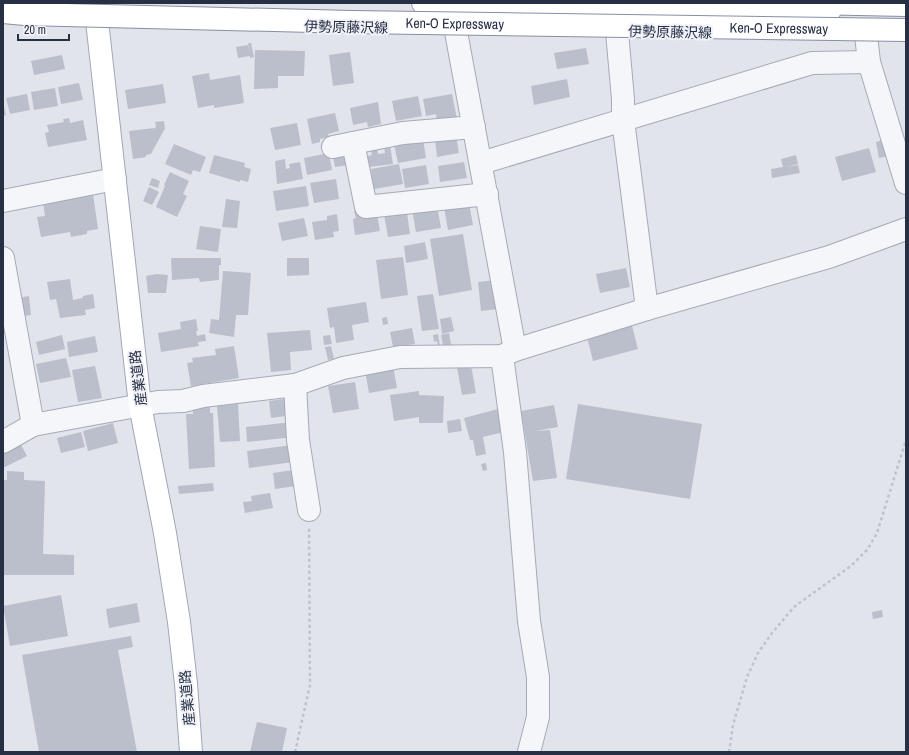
<svg xmlns="http://www.w3.org/2000/svg" width="909" height="755" viewBox="0 0 909 755" font-family="'Archivo Narrow','Noto Sans JP',sans-serif">
  <style>
    .building { fill: #bbbfcc }
    .lines { fill: none; stroke-linecap: round; stroke-linejoin: round }
    .minor-casing { stroke: #a5aab6; stroke-width: 24 }
    .major-casing { stroke: #9fa7b8; stroke-width: 24 }
    .highway-casing { stroke: #878fa4; stroke-width: 24 }
    .path { stroke: #bfc2ca; stroke-width: 2.5; stroke-dasharray: 3 3; stroke-linecap: butt }
    .minor { stroke: #f4f6f9; stroke-width: 22 }
    .major { stroke: #fff; stroke-width: 22 }
    .highway { stroke: #fff; stroke-width: 22 }
    .highway-bridge-casing { stroke: #878fa4; stroke-width: 24; stroke-linecap: butt }
    .highway-bridge { stroke: #fff; stroke-width: 22 }
    .labels { text-anchor: middle; dominant-baseline: central; stroke-width: 4; stroke-linejoin: round; paint-order: stroke }
    .street-label { font-size: 14px; fill: #272f45; stroke: #f1f3f8 }
  </style>
  <rect width="100%" height="100%" fill="#e1e4eb"/>
  <g class="building">
    <path d="M248,43H251L254,57L250,58V56L238,58L236,47L248,45L250,54Z"/>
    <path d="M586,48L589,64L557,69L554,53Z"/>
    <path d="M255,50L305,51L304,76H278V88L254,89Z"/>
    <path d="M350,52L354,83L333,86L329,55Z"/>
    <path d="M62,55L65,69L34,75L31,61Z"/>
    <path d="M209,73L210,80L240,75L244,103L214,108V105L198,108L192,76Z"/>
    <path d="M567,79L570,97L534,105L531,86Z"/>
    <path d="M79,83L83,100L61,104L58,87Z"/>
    <path d="M163,84L166,103L128,109L125,90Z"/>
    <path d="M55,88L58,106L34,110L31,92Z"/>
    <path d="M27,94L30,110L10,114L6,98Z"/>
    <path d="M452,94L457,119L437,122L436,114L426,116L423,99Z"/>
    <path d="M418,96L422,116L396,121L392,101Z"/>
    <path d="M3,102L6,115L3,116Z"/>
    <path d="M378,102L381,124L368,127L367,122L353,125L350,108Z"/>
    <path d="M335,113L339,131L328,134L329,137L320,139V142L312,144L307,119Z"/>
    <path d="M69,118L70,123L83,120L87,140L48,147L45,133L49,132L47,125L64,122L63,119Z"/>
    <path d="M164,121L165,129L164,130L151,154L146,155V157L133,159L129,131L154,128V129L156,127L155,122Z"/>
    <path d="M297,123L301,145L275,150L270,128Z"/>
    <path d="M456,135L459,153L437,157L435,139Z"/>
    <path d="M423,139L426,158L398,163L394,144Z"/>
    <path d="M889,139L892,155L879,158L876,142Z"/>
    <path d="M174,144L206,157L200,172L193,170L191,175L165,164Z"/>
    <path d="M376,144L378,154L385,153L384,147L390,146L393,164L369,167L367,156L372,155L370,145Z"/>
    <path d="M869,148L876,172L842,181L835,157Z"/>
    <path d="M329,153L332,170L307,175L304,158Z"/>
    <path d="M214,155L245,163L244,167L251,169L248,182L240,180V182L209,173Z"/>
    <path d="M347,155L349,165L335,167L333,157Z"/>
    <path d="M796,155L798,164L787,167L798,165L800,173L772,178L771,169L783,167L781,159Z"/>
    <path d="M285,159L286,169L290,168L289,164L300,162L303,179L277,184L275,161Z"/>
    <path d="M464,162L467,178L440,182L438,166Z"/>
    <path d="M399,164L403,184L369,190L366,176L372,175L371,169Z"/>
    <path d="M426,165L429,184L405,188L402,169Z"/>
    <path d="M170,172L189,181L183,194L187,196L177,217L156,207L165,186L164,185Z"/>
    <path d="M152,178L160,181L158,188L149,185Z"/>
    <path d="M336,179L339,199L314,203L310,183Z"/>
    <path d="M306,186L309,206L276,211L273,191Z"/>
    <path d="M149,187L159,192L152,205L143,201Z"/>
    <path d="M93,194L98,229L87,231V234L71,237L70,232L41,237L37,217L45,216L43,202Z"/>
    <path d="M226,199L240,201L237,228L222,227Z"/>
    <path d="M469,203L473,225L448,230L444,207Z"/>
    <path d="M406,206L410,234L388,237L383,209Z"/>
    <path d="M437,206L441,228L416,232L412,210Z"/>
    <path d="M365,209L377,214L380,231L355,235L353,219L356,218L354,211Z"/>
    <path d="M337,214L339,231L333,232L334,237L315,240L312,222L327,220V216Z"/>
    <path d="M304,218L308,236L282,241L278,223Z"/>
    <path d="M200,226L221,229L218,252L196,249Z"/>
    <path d="M463,234L472,290L439,296L430,239Z"/>
    <path d="M425,242L428,259L406,263L404,246Z"/>
    <path d="M403,257L408,295L381,299L376,260Z"/>
    <path d="M171,258H221V265H219V280L200,282L199,278L172,280Z"/>
    <path d="M287,258H309V275L287,276Z"/>
    <path d="M626,268L630,287L600,293L596,274Z"/>
    <path d="M223,271L251,273L248,315H236L234,337L209,333L211,319L219,320Z"/>
    <path d="M157,274L168,275L166,293H148L146,276Z"/>
    <path d="M70,279L73,300L83,298V296L93,294L95,308L85,310L86,315L60,318L56,299L50,300L47,282Z"/>
    <path d="M496,280L498,309L481,311L478,282Z"/>
    <path d="M433,294L439,329L422,331L417,296Z"/>
    <path d="M29,296L31,315L19,317L16,298Z"/>
    <path d="M366,302L369,322L352,325L354,340L336,343L334,327L330,328L327,308Z"/>
    <path d="M387,317L388,324L383,325L382,318Z"/>
    <path d="M451,317L454,331L442,334L440,319Z"/>
    <path d="M196,319L198,331H196L197,336L205,334L206,341L198,342L199,346L161,352L158,333L181,329L180,322Z"/>
    <path d="M631,322L638,349L593,361L586,333Z"/>
    <path d="M412,328L415,344L393,347L390,332Z"/>
    <path d="M310,330L312,350L290,352L291,370L271,372L267,333Z"/>
    <path d="M449,333L452,349L444,350L441,335Z"/>
    <path d="M438,334L440,346H438L437,341L434,342L433,335Z"/>
    <path d="M62,335L65,349L39,355L36,342Z"/>
    <path d="M330,335L332,344L324,345L323,336Z"/>
    <path d="M95,336L98,352L69,357L67,342Z"/>
    <path d="M234,346L239,378L191,386L187,363L193,362L192,358L216,355L215,349Z"/>
    <path d="M331,346L334,359L328,360L325,347Z"/>
    <path d="M66,358L71,377L40,383L36,364Z"/>
    <path d="M470,360L476,393L462,395L456,362Z"/>
    <path d="M95,366L102,398L78,402L72,370Z"/>
    <path d="M393,366L397,388L369,393L365,371Z"/>
    <path d="M355,382L359,409L333,413L328,386Z"/>
    <path d="M419,391V395L444,396L443,423H419V417L394,421L390,395Z"/>
    <path d="M291,398L293,415L271,418L269,401Z"/>
    <path d="M193,404H210V413H213L215,467L189,469L186,414H193Z"/>
    <path d="M238,404L240,441L220,442L217,406Z"/>
    <path d="M578,404L702,424L690,499L566,479Z"/>
    <path d="M554,405L558,427L536,431L550,430L557,478L533,481L521,411Z"/>
    <path d="M498,409L504,432L483,437L486,454L476,456L473,440H470L464,418Z"/>
    <path d="M460,419L462,431L448,433L447,421Z"/>
    <path d="M292,422L294,437L247,442L246,427Z"/>
    <path d="M113,423L118,443L88,451L83,431Z"/>
    <path d="M81,432L85,447L61,453L57,438Z"/>
    <path d="M19,441L27,456L3,468V449Z"/>
    <path d="M292,445L294,462L249,468L247,451Z"/>
    <path d="M486,463L487,470L483,471L481,464Z"/>
    <path d="M293,470L296,486L275,489L273,473Z"/>
    <path d="M7,471L24,472V480L45,481L43,554L74,555V575H3V480H7Z"/>
    <path d="M213,483L214,491L179,494L178,486Z"/>
    <path d="M270,493L273,508L245,513L243,502L252,501L251,496Z"/>
    <path d="M61,595L68,636L10,646L3,606Z"/>
    <path d="M137,603L140,622L109,628L106,609Z"/>
    <path d="M882,610L883,617L873,619L872,612Z"/>
    <path d="M131,636L133,647L118,650L137,752H39L22,655Z"/>
    <path d="M257,722L287,728L282,752H250Z"/>
  </g>
  <g class="lines">
    <defs>
      <g id="minor">
        <path d="M451,5L515,350"/>
        <path d="M617,32L623,99V120L647,309"/>
        <path d="M866,35L869,62L906,183"/>
        <path d="M353,143L366,207L487,194"/>
        <path d="M333,147L403,133L474,127"/>
        <path d="M481,163L812,63L869,62"/>
        <path d="M3,201L115,179"/>
        <path d="M3,258L33,425"/>
        <path d="M502,356L515,452L529,621L538,677V717L529,752"/>
        <path d="M295,385L298,440L309,510"/>
        <path d="M3,442L33,425L158,402L183,401L203,396L295,385L343,368L400,357L502,356L515,350L647,309L829,257L906,229"/>
      </g>
      <g id="major">
        <path d="M95,3L140,405L165,533L179,622L186,684L191,752"/>
        <path d="M423,3L830,10"/>
      </g>
      <path id="highway" d="M809,3L906,5"/>
    </defs>
    <use href="#minor" class="minor-casing"/>
    <use href="#major" class="major-casing"/>
    <use href="#highway" class="highway-casing"/>
    <g class="path">
      <path d="M295,752L310,685L309,528"/>
      <path d="M729,752L733,725L747,677L758,653L772,633L794,607L852,565L867,550L877,533L906,440"/>
    </g>
    <use href="#minor" class="minor"/>
    <use href="#major" class="major"/>
    <use href="#highway" class="highway"/>
    <defs>
      <g id="highway-bridge">
        <path id="s1" d="M3,12L25,14L352,22L906,30"/>
      </g>
    </defs>
    <use href="#highway-bridge" class="highway-bridge-casing"/>
    <use href="#highway-bridge" class="highway-bridge"/>
  </g>
  <g class="labels">
    <g class="street-label">
      <text stroke="none"><textPath href="#s1" startOffset="452">Ken-O Expressway</textPath></text>
      <text transform="translate(346 27) rotate(1)">伊勢原藤沢線</text>
      <text stroke="none"><textPath href="#s1" startOffset="776">Ken-O Expressway</textPath></text>
      <text transform="translate(670 32) rotate(1)">伊勢原藤沢線</text>
      <text transform="translate(138 378) rotate(-97)">産業道路</text>
      <text transform="translate(187 698) rotate(-95)">産業道路</text>
    </g>
  </g>
  <rect width="909" height="755" fill="none" stroke="#272f45" stroke-width="8"/>
  <path d="M18 34v6h51v-6" fill="none" stroke="#272f45" stroke-width="2"/>
  <text x="24" y="34" font-size="12" fill="#272f45" stroke="#f1f3f8" stroke-width="3" paint-order="stroke">20 m</text>
</svg>
